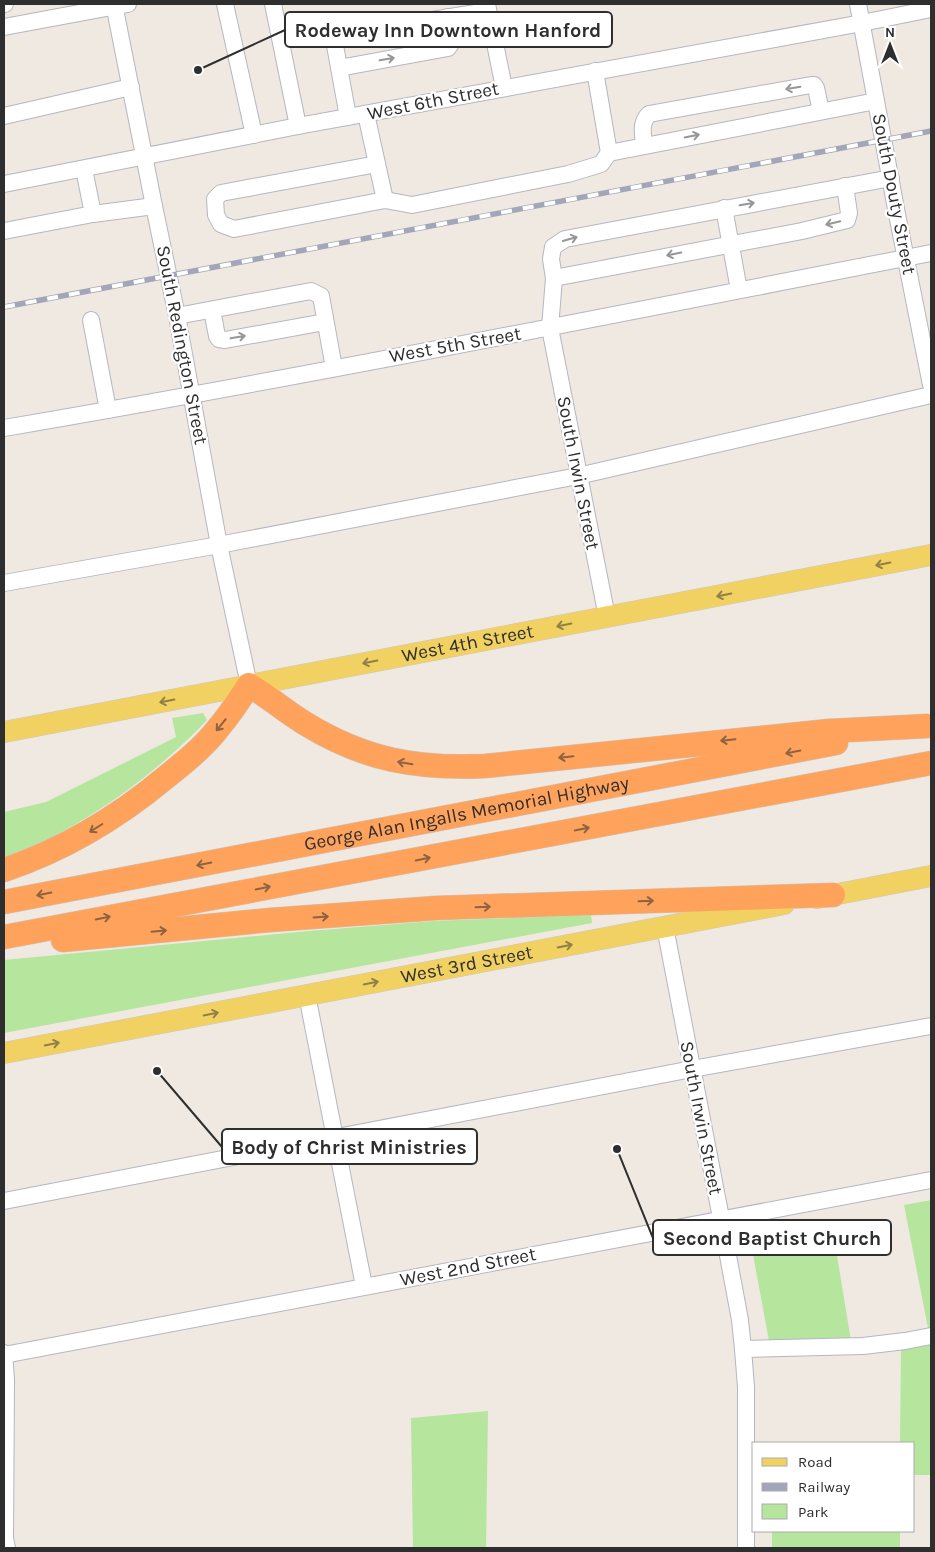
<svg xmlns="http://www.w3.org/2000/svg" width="935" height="1552" viewBox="0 0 935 1552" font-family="Karla,sans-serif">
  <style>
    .green { fill: #b6e59e }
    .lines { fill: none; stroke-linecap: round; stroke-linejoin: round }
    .minor-casing { stroke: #b4b7c1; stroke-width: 18 }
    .major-casing { stroke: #c9c9c9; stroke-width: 22 }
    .highway-casing { stroke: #c9c9c9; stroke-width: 25 }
    .minor { stroke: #fff; stroke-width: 16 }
    .major { stroke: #f2d163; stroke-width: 21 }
    .highway { stroke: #ffa35c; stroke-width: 24 }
    .rail-casing { stroke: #a3a6b8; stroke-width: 5.5 }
    .rail { stroke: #fff; stroke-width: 4; stroke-dasharray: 11; stroke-linecap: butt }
    .oneway { stroke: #969696 }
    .oneway2 { stroke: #908048 }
    .oneway3 { stroke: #8c6343 }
    .labels { text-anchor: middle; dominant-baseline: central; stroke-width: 4.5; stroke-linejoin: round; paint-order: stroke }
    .street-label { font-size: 19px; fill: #2e2e2e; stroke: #fff }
    .leader { fill: none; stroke: #2e2e2e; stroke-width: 2 }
    .callout-dot { fill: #2e2e2e; stroke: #fff; stroke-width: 2 }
    .callout { fill: #fff; stroke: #2e2e2e; stroke-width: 2 }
    .callout-label { font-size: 20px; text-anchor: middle; font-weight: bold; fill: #2e2e2e }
  </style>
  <rect width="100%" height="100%" fill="#efe9e1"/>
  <g class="green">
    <path d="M203,713L207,720C156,774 76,834 4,857V812L46,802L176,737L172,718Z"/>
    <path d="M591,915L592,923L4,1033V960L309,931L433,921Z"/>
    <path d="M931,1200V1327L928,1328L904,1205Z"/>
    <path d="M831,1219L851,1341H769L750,1238L752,1234Z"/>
    <path d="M931,1342V1475H914V1443H900L901,1348Z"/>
    <path d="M488,1411L486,1548H413L411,1418Z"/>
    <rect x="772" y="1531" width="128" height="17"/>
  </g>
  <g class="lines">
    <defs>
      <g id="minor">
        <path d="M4,4H5"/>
        <path d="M114,4L154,206L177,316L219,545L249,685"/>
        <path d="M225,4L254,135"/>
        <path d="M273,4L298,126"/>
        <path d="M487,4L504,88"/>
        <path d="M858,4L896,209L931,385"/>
        <path d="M4,27L128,4"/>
        <path d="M339,68L448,48L452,42L448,17"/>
        <path d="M366,114L385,200"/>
        <path d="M4,116L131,87"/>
        <path d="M348,117L334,40L339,35L488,11"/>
        <path d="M644,145C643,133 640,123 649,114L811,85H814L816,88L821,111"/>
        <path d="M609,153L876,101"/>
        <path d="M377,164L221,193L215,199L216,215L221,224L234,229L385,200L412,205L568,174L601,164L609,153L595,71"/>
        <path d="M4,184L298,126L862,23L931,9"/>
        <path d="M724,208L739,290"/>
        <path d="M93,214L154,206"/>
        <path d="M4,231L93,214L84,169"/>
        <path d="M554,278L802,231L847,220L849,213L845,186"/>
        <path d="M212,310L217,336L219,339L225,340L325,322"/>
        <path d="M177,316L311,291L321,296L334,368"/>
        <path d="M91,320L108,410"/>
        <path d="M4,428C314,375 622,313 931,253"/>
        <path d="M4,583L219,545L578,476L931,395"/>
        <path d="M607,617L550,328L554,278L551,259L553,247L565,239L891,178"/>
        <path d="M665,927L721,1218L740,1320L743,1349L746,1387V1548"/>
        <path d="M307,995L364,1286"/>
        <path d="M4,1201L692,1069L931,1026"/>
        <path d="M743,1349L863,1346L905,1341L931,1336"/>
        <path d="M4,1353L6,1379L5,1538L7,1548"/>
        <path d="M4,1355L931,1180"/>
      </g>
      <g id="major">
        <path id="s1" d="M4,732L931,555"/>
        <path d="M817,898L931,876"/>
        <path id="s2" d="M4,1053L784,904"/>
      </g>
      <g id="highway">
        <path d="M4,870C63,850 117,818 165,778C185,762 205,746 220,726C231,713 240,699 249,685C269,697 286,712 306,724C365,760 416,769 485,766L829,731L927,726"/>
        <path id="s3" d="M4,902L836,743"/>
        <path d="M4,937L931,763"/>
        <path d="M63,940L270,920L436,908L833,895"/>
      </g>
    </defs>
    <use href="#minor" class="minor-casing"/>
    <use href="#major" class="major-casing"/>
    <use href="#highway" class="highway-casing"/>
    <use href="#minor" class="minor"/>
    <use href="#major" class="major"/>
    <use href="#highway" class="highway"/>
    <defs>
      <path id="rail" d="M4,307L931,131"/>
    </defs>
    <use href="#rail" class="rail-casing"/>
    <use href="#rail" class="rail"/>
  </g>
  <defs><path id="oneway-shaft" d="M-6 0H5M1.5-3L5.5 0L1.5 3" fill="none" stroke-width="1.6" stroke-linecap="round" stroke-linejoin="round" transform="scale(1.25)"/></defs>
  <g class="oneway">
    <use href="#oneway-shaft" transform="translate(387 59) rotate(-10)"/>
    <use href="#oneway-shaft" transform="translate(793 88) rotate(170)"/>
    <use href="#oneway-shaft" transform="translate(692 136) rotate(-11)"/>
    <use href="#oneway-shaft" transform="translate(747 204) rotate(-10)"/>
    <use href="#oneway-shaft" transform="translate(833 223) rotate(166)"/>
    <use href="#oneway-shaft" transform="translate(570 239) rotate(-16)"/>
    <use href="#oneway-shaft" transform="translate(674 254) rotate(169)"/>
    <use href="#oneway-shaft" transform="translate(238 337) rotate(-10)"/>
  </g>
  <g class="oneway2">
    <use href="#oneway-shaft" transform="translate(883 564) rotate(169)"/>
    <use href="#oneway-shaft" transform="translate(724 595) rotate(169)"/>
    <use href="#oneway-shaft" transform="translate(564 625) rotate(169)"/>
    <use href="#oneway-shaft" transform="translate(370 662) rotate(169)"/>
    <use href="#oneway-shaft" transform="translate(167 701) rotate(169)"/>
    <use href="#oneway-shaft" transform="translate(565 946) rotate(-11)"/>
    <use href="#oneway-shaft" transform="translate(371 983) rotate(-11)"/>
    <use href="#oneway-shaft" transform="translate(211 1014) rotate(-11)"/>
    <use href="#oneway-shaft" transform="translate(52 1044) rotate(-11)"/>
  </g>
  <g class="oneway3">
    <use href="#oneway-shaft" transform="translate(221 725) rotate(129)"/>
    <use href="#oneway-shaft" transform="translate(728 740) rotate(174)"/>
    <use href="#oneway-shaft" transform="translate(793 752) rotate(169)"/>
    <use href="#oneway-shaft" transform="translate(566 757) rotate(174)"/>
    <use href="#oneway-shaft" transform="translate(405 763) rotate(-170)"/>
    <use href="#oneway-shaft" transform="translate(96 828) rotate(148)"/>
    <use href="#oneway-shaft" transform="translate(582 829) rotate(-11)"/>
    <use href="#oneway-shaft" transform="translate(423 859) rotate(-11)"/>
    <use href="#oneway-shaft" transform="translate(204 864) rotate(169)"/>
    <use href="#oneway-shaft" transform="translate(263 888) rotate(-11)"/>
    <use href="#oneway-shaft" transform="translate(44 894) rotate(169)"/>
    <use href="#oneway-shaft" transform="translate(646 901) rotate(-2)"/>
    <use href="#oneway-shaft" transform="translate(483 907) rotate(-2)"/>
    <use href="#oneway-shaft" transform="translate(321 917) rotate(-4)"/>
    <use href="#oneway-shaft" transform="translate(103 918) rotate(-11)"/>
    <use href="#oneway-shaft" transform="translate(159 931) rotate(-5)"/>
  </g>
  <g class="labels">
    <g class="street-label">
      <text transform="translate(433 101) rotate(-11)">West 6th Street</text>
      <text transform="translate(894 194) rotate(79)">South Douty Street</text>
      <text transform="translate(182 345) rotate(79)">South Redington Street</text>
      <text transform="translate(455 345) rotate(-10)">West 5th Street</text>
      <text transform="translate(578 473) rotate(79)">South Irwin Street</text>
      <text stroke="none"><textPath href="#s1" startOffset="472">West 4th Street</textPath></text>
      <text stroke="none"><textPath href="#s3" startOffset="471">George Alan Ingalls Memorial Highway</textPath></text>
      <text stroke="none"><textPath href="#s2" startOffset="471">West 3rd Street</textPath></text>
      <text transform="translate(701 1118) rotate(79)">South Irwin Street</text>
      <text transform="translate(468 1267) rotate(-11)">West 2nd Street</text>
    </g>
  </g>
  <path class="leader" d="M198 70L285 30M157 1071L222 1147M617 1149L653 1238"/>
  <g class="callout-dot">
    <circle cx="198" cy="70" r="5"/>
    <circle cx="157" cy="1071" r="5"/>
    <circle cx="617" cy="1149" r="5"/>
  </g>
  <g class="callout">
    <rect x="285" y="12" width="327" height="35" rx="5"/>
    <rect x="222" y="1129" width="255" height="35" rx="5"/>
    <rect x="653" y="1220" width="238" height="35" rx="5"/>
  </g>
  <g class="callout-label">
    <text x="448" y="37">Rodeway Inn Downtown Hanford</text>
    <text x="349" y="1154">Body of Christ Ministries</text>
    <text x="772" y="1245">Second Baptist Church</text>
  </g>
  <rect width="935" height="1552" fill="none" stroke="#2e2e2e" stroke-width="10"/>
  <rect x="752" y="1442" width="162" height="90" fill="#ffffff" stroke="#ababab"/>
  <rect x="762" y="1458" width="25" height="8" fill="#f2d163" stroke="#ababab"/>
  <text x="798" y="1467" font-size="15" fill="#2e2e2e">Road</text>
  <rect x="762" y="1483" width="25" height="8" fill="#a3a6b8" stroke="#ababab"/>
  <text x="798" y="1492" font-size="15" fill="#2e2e2e">Railway</text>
  <rect x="762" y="1504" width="25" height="15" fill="#b6e59e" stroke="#ababab"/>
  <text x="798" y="1517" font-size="15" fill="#2e2e2e">Park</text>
  <g transform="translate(890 45)" stroke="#ffffff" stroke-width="4" paint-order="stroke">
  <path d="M0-4L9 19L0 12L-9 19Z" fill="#2e2e2e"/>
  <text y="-8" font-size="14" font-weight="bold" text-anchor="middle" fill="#2e2e2e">N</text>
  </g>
</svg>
